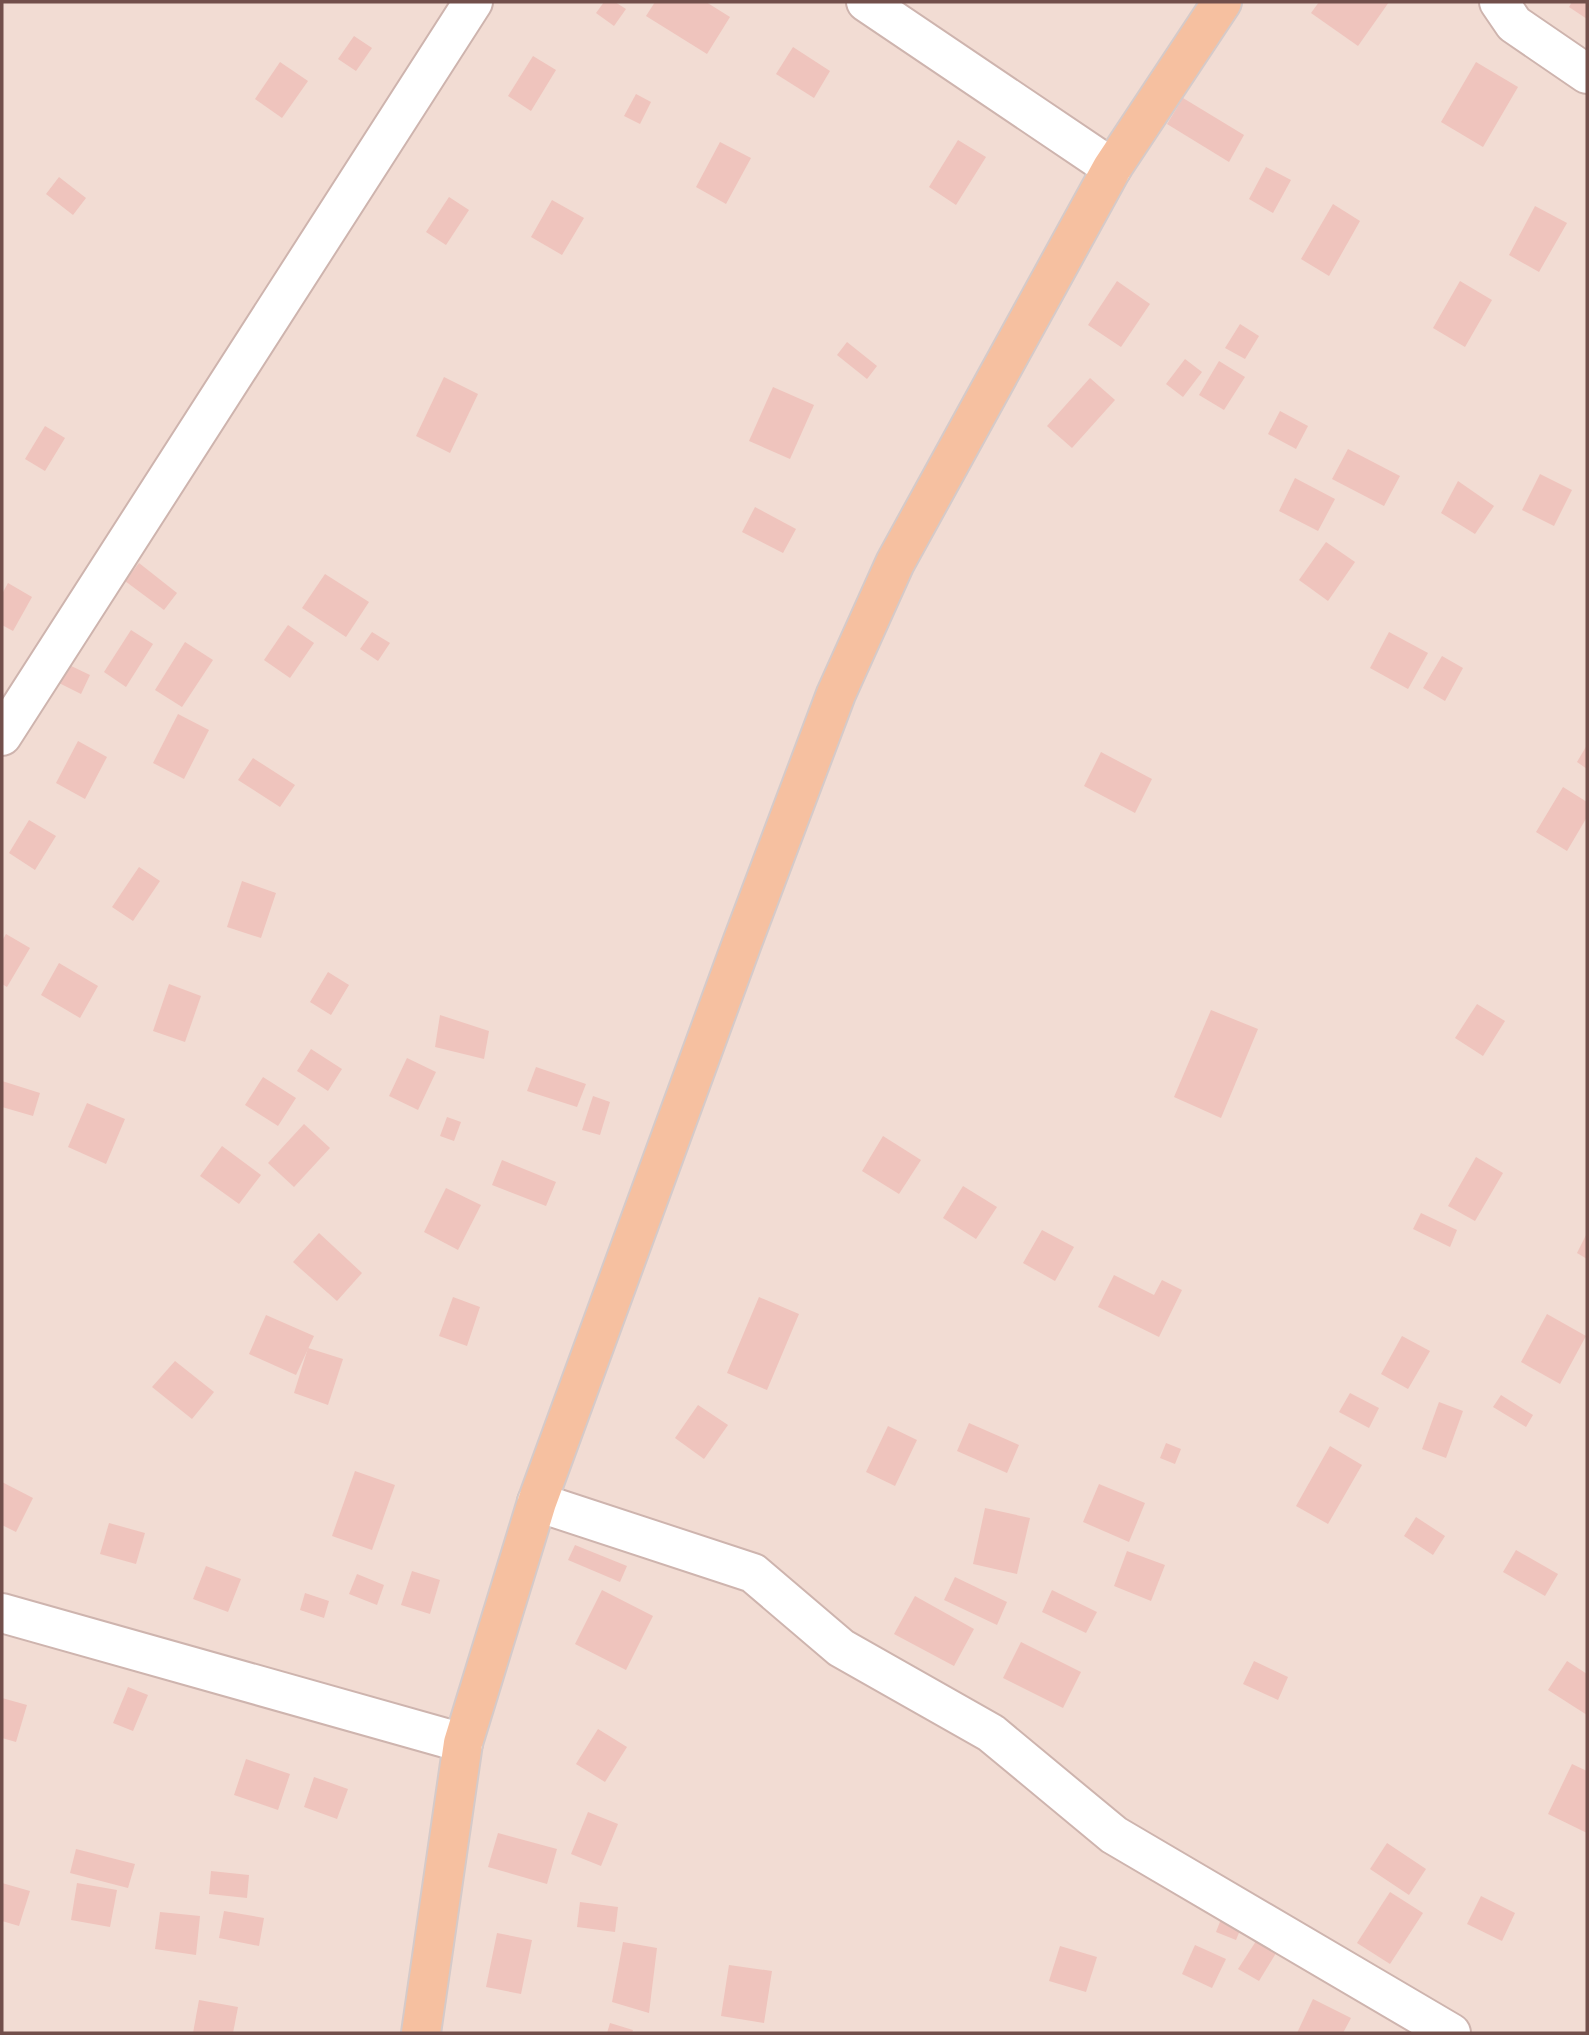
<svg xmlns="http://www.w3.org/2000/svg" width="1589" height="2035" viewBox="0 0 1589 2035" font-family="Roboto,sans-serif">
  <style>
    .residential { fill: #f2dcd3 }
    .building { fill: #efc4bd }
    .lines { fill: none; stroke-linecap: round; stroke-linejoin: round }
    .minor-casing { stroke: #ceb4ae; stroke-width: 42 }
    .major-casing { stroke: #d5cac9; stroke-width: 42 }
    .minor { stroke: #fff; stroke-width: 38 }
    .major { stroke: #f6c0a0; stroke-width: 38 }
  </style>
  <rect width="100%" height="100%" fill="#fbece4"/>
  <rect class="residential" x="2" y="2" width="1585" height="2031"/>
  <g class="building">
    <path d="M604,2H615L626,9L614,26L596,13Z"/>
    <path d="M655,2H706L730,17L707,54L646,16Z"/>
    <path d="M1319,2H1389L1358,46L1311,13Z"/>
    <path d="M1572,2H1587V19L1569,7Z"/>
    <path d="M354,36L372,48L356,71L338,59Z"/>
    <path d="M793,47L830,71L814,98L776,74Z"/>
    <path d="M533,56L556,70L531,111L508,96Z"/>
    <path d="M280,62L308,81L282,118L255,99Z"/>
    <path d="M1476,62L1518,87L1483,147L1441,122Z"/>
    <path d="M636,94L651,102L640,124L624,116Z"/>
    <path d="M1183,98L1244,135L1229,162L1167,124Z"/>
    <path d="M958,140L986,157L956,205L929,187Z"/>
    <path d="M720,142L751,158L726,204L696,187Z"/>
    <path d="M1266,167L1291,180L1273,213L1249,199Z"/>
    <path d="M59,177L86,198L73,215L46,194Z"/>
    <path d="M449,197L469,210L446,245L426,232Z"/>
    <path d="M552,200L584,218L562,255L531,237Z"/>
    <path d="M1333,204L1360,221L1329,276L1301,259Z"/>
    <path d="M1535,206L1567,223L1539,272L1509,255Z"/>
    <path d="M1117,281L1150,304L1121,347L1088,325Z"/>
    <path d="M1460,281L1492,300L1465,347L1433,328Z"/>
    <path d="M1240,324L1259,336L1245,359L1225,348Z"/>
    <path d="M847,342L877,366L867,379L837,355Z"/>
    <path d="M1185,359L1202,372L1183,397L1166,384Z"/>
    <path d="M1219,361L1245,377L1224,410L1199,395Z"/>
    <path d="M444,377L478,394L450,453L416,436Z"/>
    <path d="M1090,378L1115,400L1072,448L1047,426Z"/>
    <path d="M773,387L814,405L790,459L749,441Z"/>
    <path d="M1280,411L1308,426L1296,449L1268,434Z"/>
    <path d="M45,426L65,438L45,471L25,459Z"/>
    <path d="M1348,449L1400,476L1384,506L1332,479Z"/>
    <path d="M1540,474L1572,490L1554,526L1522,510Z"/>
    <path d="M1295,478L1335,499L1318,531L1279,511Z"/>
    <path d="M1458,481L1494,506L1475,534L1441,513Z"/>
    <path d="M755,507L796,529L783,553L742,532Z"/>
    <path d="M1326,542L1355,562L1328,601L1299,580Z"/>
    <path d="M139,563L177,593L164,610L125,581Z"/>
    <path d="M325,574L369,602L346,637L302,608Z"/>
    <path d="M8,583L32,597L13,631L2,625V594Z"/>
    <path d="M288,625L314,643L290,678L264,660Z"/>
    <path d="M131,630L153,644L126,687L104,672Z"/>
    <path d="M372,632L390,643L378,661L360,649Z"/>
    <path d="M1389,632L1428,653L1408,689L1370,668Z"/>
    <path d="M185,642L213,660L182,707L155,690Z"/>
    <path d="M1442,656L1463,668L1445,701L1423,688Z"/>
    <path d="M67,664L90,675L81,694L57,682Z"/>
    <path d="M178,714L209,730L184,779L153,763Z"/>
    <path d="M78,741L107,757L85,799L56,783Z"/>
    <path d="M1587,745V769L1577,762Z"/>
    <path d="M1101,752L1152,779L1135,813L1084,786Z"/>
    <path d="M253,758L295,785L280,807L238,780Z"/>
    <path d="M1563,787L1587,802V817L1567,851L1536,832Z"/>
    <path d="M29,820L56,836L35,870L9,853Z"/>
    <path d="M139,867L160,881L133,921L112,907Z"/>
    <path d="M242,881L276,893L261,938L227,927Z"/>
    <path d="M6,934L30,948L7,987L2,984V941Z"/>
    <path d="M59,963L98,986L80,1018L41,995Z"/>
    <path d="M328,972L349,985L331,1015L310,1002Z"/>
    <path d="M169,984L201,996L185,1042L153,1031Z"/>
    <path d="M1477,1004L1505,1021L1483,1056L1455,1038Z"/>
    <path d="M1211,1010L1258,1029L1221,1118L1174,1097Z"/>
    <path d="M440,1015L489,1031L484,1059L435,1047Z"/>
    <path d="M311,1049L342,1069L328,1091L297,1071Z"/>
    <path d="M407,1058L436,1072L418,1110L389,1096Z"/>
    <path d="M536,1067L586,1084L577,1107L527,1091Z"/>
    <path d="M263,1077L296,1098L278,1126L245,1105Z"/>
    <path d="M2,1081L40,1093L33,1116L2,1107Z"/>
    <path d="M593,1096L610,1102L600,1135L582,1130Z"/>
    <path d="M87,1103L125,1119L106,1164L68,1147Z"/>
    <path d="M447,1117L461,1122L454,1141L440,1136Z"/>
    <path d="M304,1124L330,1148L294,1187L268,1163Z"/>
    <path d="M883,1136L921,1160L899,1194L862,1171Z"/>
    <path d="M222,1146L261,1175L239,1204L200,1176Z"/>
    <path d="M1476,1157L1503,1173L1475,1221L1448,1206Z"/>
    <path d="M502,1160L556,1182L546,1206L492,1185Z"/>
    <path d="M963,1186L997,1207L976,1239L943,1218Z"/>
    <path d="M446,1188L481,1205L458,1250L424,1232Z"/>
    <path d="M1421,1213L1457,1230L1450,1247L1413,1229Z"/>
    <path d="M1042,1230L1074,1247L1055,1281L1023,1263Z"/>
    <path d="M319,1233L362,1273L337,1301L293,1262Z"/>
    <path d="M1587,1233V1259L1577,1253Z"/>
    <path d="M1114,1275L1154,1295L1162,1280L1182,1290L1159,1337L1098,1307Z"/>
    <path d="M453,1297L480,1307L467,1346L439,1336Z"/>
    <path d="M759,1297L799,1314L767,1390L727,1373Z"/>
    <path d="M1547,1314L1586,1336L1560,1384L1521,1362Z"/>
    <path d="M266,1315L314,1336L296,1375L249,1354Z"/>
    <path d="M1402,1336L1430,1351L1408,1389L1381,1374Z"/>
    <path d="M308,1348L343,1359L328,1405L294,1393Z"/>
    <path d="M175,1361L214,1392L192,1419L152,1387Z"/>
    <path d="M1350,1393L1379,1408L1369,1428L1339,1412Z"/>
    <path d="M1501,1395L1533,1415L1526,1427L1493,1407Z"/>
    <path d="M1439,1402L1463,1411L1446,1458L1422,1449Z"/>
    <path d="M698,1405L728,1425L704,1459L675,1438Z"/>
    <path d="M969,1423L1019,1445L1007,1473L957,1451Z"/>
    <path d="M888,1426L917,1440L895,1486L866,1472Z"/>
    <path d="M1166,1443L1181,1449L1175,1464L1160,1458Z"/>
    <path d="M1330,1446L1362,1465L1328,1524L1296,1506Z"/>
    <path d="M355,1471L395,1485L372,1550L332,1536Z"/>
    <path d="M2,1482L33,1498L16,1532L2,1525Z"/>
    <path d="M1099,1484L1145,1503L1129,1542L1083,1522Z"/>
    <path d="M985,1508L1030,1518L1017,1574L973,1564Z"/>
    <path d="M1416,1517L1445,1536L1433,1555L1404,1536Z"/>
    <path d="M109,1523L145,1533L136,1564L100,1554Z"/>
    <path d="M575,1545L627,1566L620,1582L568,1560Z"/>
    <path d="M1516,1550L1558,1574L1545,1596L1503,1572Z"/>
    <path d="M1127,1551L1165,1565L1151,1601L1114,1586Z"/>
    <path d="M206,1566L241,1579L228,1612L193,1599Z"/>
    <path d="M412,1571L440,1580L430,1614L401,1605Z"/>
    <path d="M357,1574L384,1585L377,1605L349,1594Z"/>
    <path d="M955,1577L1007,1602L997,1625L944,1600Z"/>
    <path d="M602,1590L653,1616L626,1670L575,1644Z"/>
    <path d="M1052,1590L1097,1612L1086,1633L1042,1612Z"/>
    <path d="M305,1593L329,1601L324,1618L300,1610Z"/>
    <path d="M915,1596L974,1629L954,1666L894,1634Z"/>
    <path d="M1021,1642L1081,1672L1063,1708L1003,1678Z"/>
    <path d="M1254,1661L1288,1677L1278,1700L1243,1684Z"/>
    <path d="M1567,1661L1587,1674V1715L1548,1690Z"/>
    <path d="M128,1687L148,1695L133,1731L113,1723Z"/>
    <path d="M2,1698L27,1705L16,1742L2,1738Z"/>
    <path d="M598,1729L627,1747L605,1782L576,1764Z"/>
    <path d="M246,1759L290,1774L278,1810L234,1795Z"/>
    <path d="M1572,1764L1587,1771V1833L1548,1814Z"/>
    <path d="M314,1777L348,1789L337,1819L304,1807Z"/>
    <path d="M588,1812L618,1824L601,1866L571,1854Z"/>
    <path d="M498,1833L557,1849L547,1884L488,1867Z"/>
    <path d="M1387,1843L1426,1869L1409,1895L1370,1869Z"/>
    <path d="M76,1849L135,1864L128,1888L70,1873Z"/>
    <path d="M211,1871L249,1875L247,1898L209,1894Z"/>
    <path d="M2,1883L30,1891L19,1926L2,1921Z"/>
    <path d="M77,1883L117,1890L110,1927L71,1920Z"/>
    <path d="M1390,1892L1423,1913L1390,1964L1357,1943Z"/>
    <path d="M1481,1896L1515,1913L1502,1941L1467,1924Z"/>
    <path d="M580,1902L618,1907L615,1932L577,1927Z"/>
    <path d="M224,1911L264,1918L259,1946L219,1938Z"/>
    <path d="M160,1912L200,1916L196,1955L155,1949Z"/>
    <path d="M1223,1914L1243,1923L1236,1940L1216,1932Z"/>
    <path d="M497,1933L532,1940L521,1994L486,1987Z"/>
    <path d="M1258,1938L1278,1950L1259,1981L1238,1969Z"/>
    <path d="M623,1942L657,1948L649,2013L612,2002Z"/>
    <path d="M1195,1945L1226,1959L1212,1988L1182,1974Z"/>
    <path d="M1060,1946L1097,1957L1086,1992L1049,1981Z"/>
    <path d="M729,1965L772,1971L764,2023L721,2016Z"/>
    <path d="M1313,1999L1351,2018L1343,2033H1297Z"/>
    <path d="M199,2000L238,2007L233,2033H193Z"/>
    <path d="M610,2023L633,2030L632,2033H607Z"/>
  </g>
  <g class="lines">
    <defs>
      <g id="minor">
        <path d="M866,2L1112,168"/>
        <path d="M1499,2L1514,24L1587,74"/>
        <path d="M2,736L473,2"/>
        <path d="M537,1502L753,1573L841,1648L991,1733L1114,1835L1451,2033"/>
        <path d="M2,1613L463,1743"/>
      </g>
      <path id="major" d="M421,2033L463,1743L537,1502L742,943L836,694L895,563L1112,168L1222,2"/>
    </defs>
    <use href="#minor" class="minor-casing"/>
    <use href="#major" class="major-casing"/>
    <use href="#minor" class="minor"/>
    <use href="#major" class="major"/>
  </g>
  <rect width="1589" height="2035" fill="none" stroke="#724f4b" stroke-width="7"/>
</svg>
